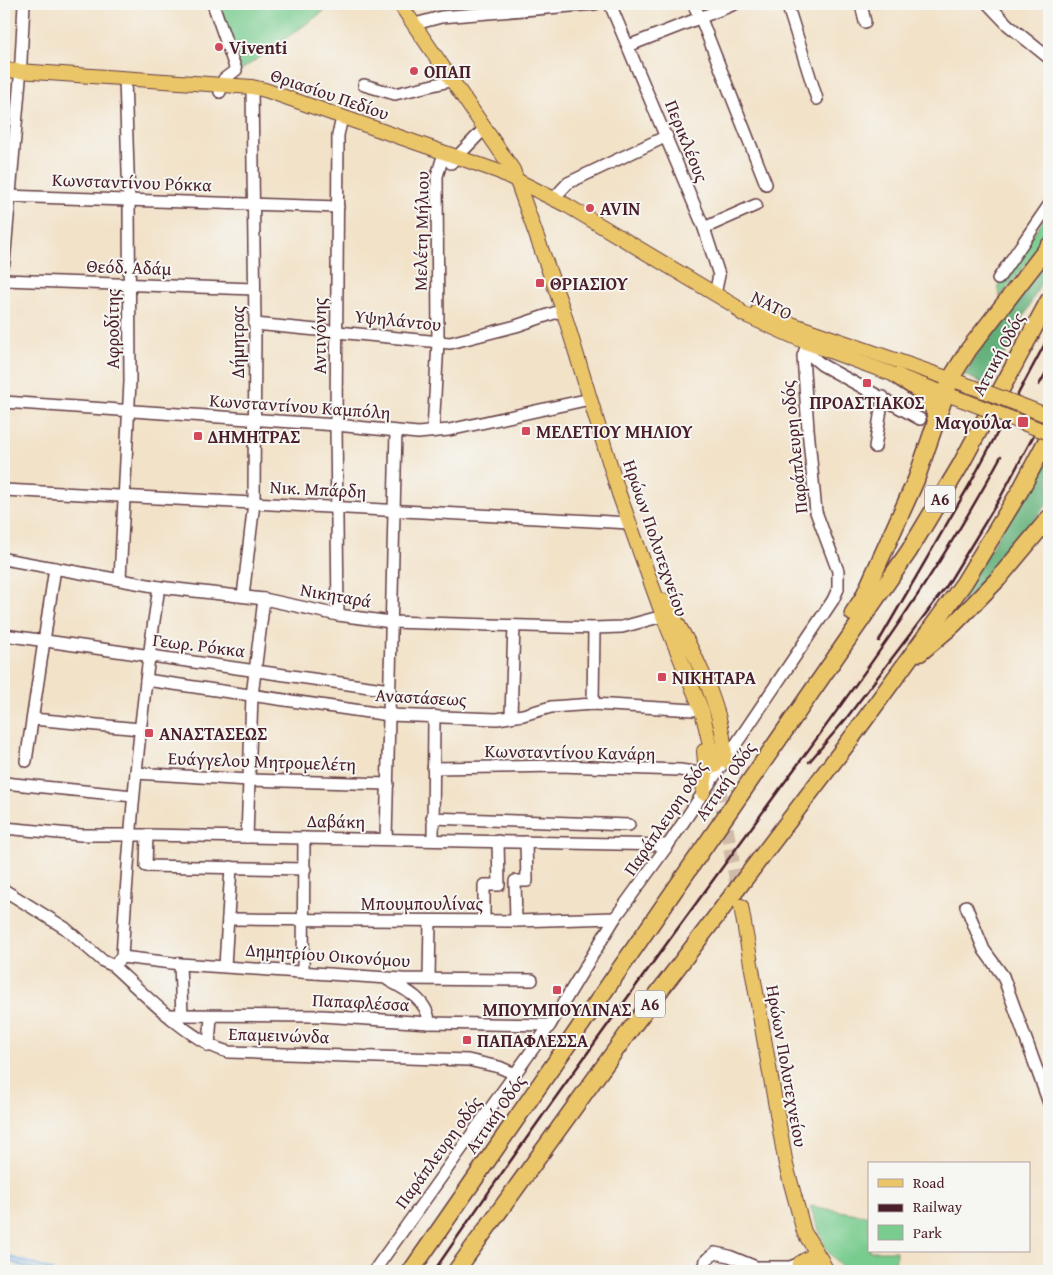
<svg xmlns="http://www.w3.org/2000/svg" width="1053" height="1275" viewBox="0 0 1053 1275" font-family="'Gentium Book Plus',serif">
  <style>
    .green { fill: #78cc8e; stroke: #61765c }
    .forest { fill: #62b079; stroke: #566852 }
    .lines { fill: none; stroke-linecap: round; stroke-linejoin: round }
    .stream { stroke: #79b1e9; stroke-width: 2.5 }
    .major-tunnel { stroke: #d0bba9; stroke-width: 14; stroke-dasharray: 14 7; stroke-linecap: butt }
    .minor-casing { stroke: #633c43; stroke-width: 14 }
    .major-casing { stroke: #633c43; stroke-width: 16 }
    .highway-casing { stroke: #633c43; stroke-width: 19 }
    .minor { stroke: #fff; stroke-width: 11 }
    .major { stroke: #ebc669; stroke-width: 14 }
    .highway { stroke: #ebc669; stroke-width: 16 }
    .rail { stroke: #4a1f2b; stroke-width: 2.5 }
    .major-bridge-casing { stroke: #633c43; stroke-width: 16; stroke-linecap: butt }
    .major-bridge { stroke: #ebc669; stroke-width: 14 }
    .poi-dot { fill: #d1495b; stroke: #f6f6f2; stroke-width: 2 }
    .labels { text-anchor: middle; dominant-baseline: central; stroke-width: 4; stroke-linejoin: round; paint-order: stroke }
    .shield { fill: #f6f6f2; stroke: #7e6067; stroke-width: 1 }
    .shield-label { font-size: 16px; font-weight: bold; fill: #4a1f2b }
    .poi-label { font-size: 18px; font-weight: bold; fill: #4a1f2b; stroke: #f6f6f2; text-anchor: start }
    .street-label { font-size: 18px; fill: #4a1f2b; stroke: #f6f6f2 }
  </style>
  <rect width="100%" height="100%" fill="#f6f6f2"/>
  <filter id="ink" filterUnits="userSpaceOnUse"><feTurbulence type="fractalNoise" baseFrequency=".02" numOctaves="2"/><feDisplacementMap in="SourceGraphic" scale="10" xChannelSelector="R" yChannelSelector="G"/><feConvolveMatrix kernelMatrix="1 2 1 2 8 2 1 2 1" color-interpolation-filters="sRGB"/></filter>
  <filter id="wash" filterUnits="userSpaceOnUse"><feTurbulence type="fractalNoise" baseFrequency=".0096" numOctaves="4" result="noise"/><feDisplacementMap in="SourceGraphic" scale="20" xChannelSelector="R" yChannelSelector="G"/><feGaussianBlur stdDeviation="1.12" result="paint"/><feColorMatrix in="noise" values="0 0 0 0 0 0 0 0 0 0 0 0 0 0 0 0 0 1.4 0 .05"/><feComposite in="paint" operator="in"/></filter>
  <g filter="url(#wash)">
    <rect width="100%" height="100%" fill="#f2e2c8"/>
    <g class="green">
      <path d="M217,4H334L240,71Z"/>
      <path d="M1049,212V234L1000,297L998,287L1000,279Z"/>
      <path d="M810,1206L869,1216V1251H896L895,1271H847L843,1269L826,1249Z"/>
    </g>
    <g class="forest">
      <path d="M1049,256V267L989,386L964,375L991,332L1002,326Z"/>
      <path d="M1049,451V502L1008,554L964,602L960,600Z"/>
    </g>
    <g class="lines">
      <g class="stream">
        <path d="M4,1255L52,1271"/>
        <path d="M4,1259L38,1271"/>
      </g>
    </g>
  </g>
  <g filter="url(#ink)">
    <g class="lines">
      <path class="major-tunnel" d="M715,766L739,896"/>
      <defs>
        <g id="minor">
          <path d="M213,4L236,70L224,79L220,92"/>
          <path d="M610,4L704,228L719,275L715,294"/>
          <path d="M693,4L701,19L766,184"/>
          <path d="M787,4L817,99"/>
          <path d="M861,4L865,22"/>
          <path d="M988,4L1008,25L1049,58"/>
          <path d="M415,24L441,17L595,4"/>
          <path d="M628,46L735,4"/>
          <path d="M364,85L395,94L454,80"/>
          <path d="M451,163L485,128"/>
          <path d="M4,196L338,207"/>
          <path d="M554,198L568,183L667,136"/>
          <path d="M704,228L756,205"/>
          <path d="M4,263L20,79L24,4"/>
          <path d="M998,279L1049,205"/>
          <path d="M4,280L254,289"/>
          <path d="M255,324L450,343L516,326L563,310"/>
          <path d="M805,351L822,365L920,419"/>
          <path d="M4,402L336,425L418,433L449,430L590,399"/>
          <path d="M433,431L438,342L437,176L444,153"/>
          <path d="M875,447L883,397"/>
          <path d="M4,490L630,523"/>
          <path d="M4,559L159,587L264,599L338,615L391,622L594,628L622,627L663,616"/>
          <path d="M120,579L130,382L129,201L125,79"/>
          <path d="M243,596L254,503L255,324L252,87"/>
          <path d="M338,615L336,425L338,135L342,118"/>
          <path d="M4,635L390,690"/>
          <path d="M146,680L389,715L497,719L523,715L551,707L593,704L694,710"/>
          <path d="M593,704L594,628"/>
          <path d="M511,716L514,626"/>
          <path d="M33,719L140,729"/>
          <path d="M26,761L55,568"/>
          <path d="M433,768L559,766L680,770L706,774"/>
          <path d="M136,773L249,780L388,784"/>
          <path d="M4,783L133,796"/>
          <path d="M432,818L629,825"/>
          <path d="M4,828L81,835H147L668,845"/>
          <path d="M147,835L146,866L305,869"/>
          <path d="M247,837L252,696L264,599"/>
          <path d="M386,839L396,431"/>
          <path d="M433,840L434,716"/>
          <path d="M4,890L65,928L103,961L112,965C141,991 192,1044 229,1052L468,1060L499,1067L515,1074"/>
          <path d="M966,906L984,950L1003,976L1049,1103"/>
          <path d="M228,919L516,921L615,918"/>
          <path d="M484,920V885H499L498,841"/>
          <path d="M516,921L515,881H527L526,842"/>
          <path d="M122,957L180,964L402,979L532,980"/>
          <path d="M118,961L122,957C129,833 140,709 159,587"/>
          <path d="M180,964L182,1015"/>
          <path d="M225,966L231,867"/>
          <path d="M303,972L304,838"/>
          <path d="M429,978L430,921"/>
          <path d="M388,980C405,989 429,1001 429,1023"/>
          <path d="M169,1015L322,1016L429,1023L550,1025"/>
          <path d="M209,1046L211,1016"/>
          <path d="M759,1267H790L800,1263"/>
          <path d="M4,1270L6,1271"/>
          <path d="M374,1271L550,1025L615,918L668,845L833,600L838,589V571L816,512L808,429L803,356L808,343"/>
          <path d="M704,1271L706,1260L715,1253L729,1256L766,1271"/>
        </g>
        <g id="major">
          <path d="M400,4L513,170L563,310L619,494L663,616L702,711L715,766"/>
          <path d="M4,70L252,87L265,90L500,172L568,206L735,306L743,314L808,343L968,402"/>
          <path d="M757,312L973,387"/>
          <path d="M663,600C690,641 726,712 725,761"/>
          <path d="M703,793L706,774L704,751"/>
          <path d="M741,906L786,1165L804,1232L821,1260"/>
          <path d="M797,1271L800,1263L810,1257L821,1260L827,1271"/>
        </g>
        <g id="highway">
          <path d="M897,376C917,389 935,397 936,423"/>
          <path d="M853,613L863,598L916,480L951,378L969,349L1049,246"/>
          <path d="M920,653L953,625L998,579L1049,518"/>
          <path d="M411,1271L909,551L960,466L1049,300"/>
          <path d="M456,1271L633,1026L850,740L964,583L1020,491L1049,436"/>
        </g>
      </defs>
      <use href="#minor" class="minor-casing"/>
      <use href="#major" class="major-casing"/>
      <use href="#highway" class="highway-casing"/>
      <use href="#minor" class="minor"/>
      <use href="#major" class="major"/>
      <use href="#highway" class="highway"/>
      <g class="rail">
        <path d="M1039,385L1049,367"/>
        <path d="M879,641L971,482L1049,336"/>
        <path d="M809,762L845,720L946,587L1000,498L1049,407"/>
        <path d="M434,1271C538,1119 648,969 757,820C844,701 931,587 1001,456"/>
      </g>
      <defs>
        <g id="major-bridge">
          <path d="M973,387L1049,416"/>
          <path d="M968,402L1049,433"/>
        </g>
      </defs>
      <use href="#major-bridge" class="major-bridge-casing"/>
      <use href="#major-bridge" class="major-bridge"/>
    </g>
  </g>
  <g class="poi-dot">
    <circle cx="219" cy="47" r="5"/>
    <circle cx="414" cy="71" r="5"/>
    <circle cx="590" cy="208" r="5"/>
    <rect x="535" y="278" width="10" height="10" rx="2.5"/>
    <rect x="862" y="378" width="10" height="10" rx="2.5"/>
    <rect x="1017" y="416" width="12" height="12" rx="2.5"/>
    <rect x="521" y="426" width="10" height="10" rx="2.5"/>
    <rect x="193" y="431" width="10" height="10" rx="2.5"/>
    <rect x="657" y="672" width="10" height="10" rx="2.5"/>
    <rect x="144" y="728" width="10" height="10" rx="2.5"/>
    <rect x="552" y="985" width="10" height="10" rx="2.5"/>
    <rect x="462" y="1035" width="10" height="10" rx="2.5"/>
  </g>
  <g class="labels">
    <g class="shield">
      <rect x="925" y="485.5" width="30" height="27" rx="4"/>
      <rect x="635" y="990.5" width="30" height="27" rx="4"/>
    </g>
    <g class="shield-label">
      <text x="940" y="499">Α6</text>
      <text x="650" y="1004">Α6</text>
    </g>
    <g class="poi-label">
      <text x="229" y="47">Viventi</text>
      <text x="424" y="71">ΟΠΑΠ</text>
      <text x="600" y="208">AVIN</text>
      <text x="550" y="283">ΘΡΙΑΣΙΟΥ</text>
      <text x="867" y="402" text-anchor="middle">ΠΡΟΑΣΤΙΑΚΟΣ</text>
      <text x="1012" y="422" text-anchor="end">Μαγούλα</text>
      <text x="536" y="431">ΜΕΛΕΤΙΟΥ ΜΗΛΙΟΥ</text>
      <text x="208" y="436">ΔΗΜΗΤΡΑΣ</text>
      <text x="672" y="677">ΝΙΚΗΤΑΡΑ</text>
      <text x="159" y="733">ΑΝΑΣΤΑΣΕΩΣ</text>
      <text x="557" y="1009" text-anchor="middle">ΜΠΟΥΜΠΟΥΛΙΝΑΣ</text>
      <text x="477" y="1040">ΠΑΠΑΦΛΕΣΣΑ</text>
    </g>
    <g class="street-label">
      <text transform="translate(330 94) rotate(19)">Θριασίου Πεδίου</text>
      <text transform="translate(687 141) rotate(68)">Περικλέους</text>
      <text transform="translate(132 182) rotate(2)">Κωνσταντίνου Ρόκκα</text>
      <text transform="translate(421 231) rotate(-89)">Μελέτη Μήλιου</text>
      <text transform="translate(129 267) rotate(2)">Θεόδ. Αδάμ</text>
      <text transform="translate(772 305) rotate(27)">ΝΑΤΟ</text>
      <text transform="translate(398 320) rotate(6)">Υψηλάντου</text>
      <text transform="translate(112 329) rotate(-90)">Αφροδίτης</text>
      <text transform="translate(319 336) rotate(-90)">Αντιγόνης</text>
      <text transform="translate(237 342) rotate(-90)">Δήμητρας</text>
      <text transform="translate(998 354) rotate(-62)">Αττική Οδός</text>
      <text transform="translate(300 406) rotate(4)">Κωνσταντίνου Καμπόλη</text>
      <text transform="translate(794 447) rotate(-96)">Παράπλευρη οδός</text>
      <text transform="translate(318 489) rotate(3)">Νικ. Μπάρδη</text>
      <text transform="translate(656 538) rotate(71)">Ηρώων Πολυτεχνείου</text>
      <text transform="translate(336 595) rotate(10)">Νικηταρά</text>
      <text transform="translate(199 645) rotate(7)">Γεωρ. Ρόκκα</text>
      <text transform="translate(421 697) rotate(3)">Αναστάσεως</text>
      <text transform="translate(570 752) rotate(1)">Κωνσταντίνου Κανάρη</text>
      <text transform="translate(262 761) rotate(2)">Ευάγγελου Μητρομελέτη</text>
      <text transform="translate(725 781) rotate(-55)">Αττική Οδός</text>
      <text transform="translate(665 818) rotate(-56)">Παράπλευρη οδός</text>
      <text transform="translate(336 821) rotate(1)">Δαβάκη</text>
      <text x="422" y="903">Μπουμπουλίνας</text>
      <text transform="translate(328 955) rotate(4)">Δημητρίου Οικονόμου</text>
      <text transform="translate(361 1002) rotate(3)">Παπαφλέσσα</text>
      <text transform="translate(279 1035) rotate(2)">Επαμεινώνδα</text>
      <text transform="translate(787 1066) rotate(80)">Ηρώων Πολυτεχνείου</text>
      <text transform="translate(495 1114) rotate(-55)">Αττική Οδός</text>
      <text transform="translate(438 1152) rotate(-54)">Παράπλευρη οδός</text>
    </g>
  </g>
  <rect width="1053" height="1275" fill="none" stroke="#f6f6f2" stroke-width="20"/>
  <rect x="868" y="1162" width="162" height="90" fill="#f6f6f2" stroke="#b1a0a2"/>
  <rect x="878" y="1179" width="25" height="8" fill="#ebc669" stroke="#b1a0a2"/>
  <text x="913" y="1188" font-size="15" fill="#4a1f2b">Road</text>
  <rect x="878" y="1204" width="25" height="8" fill="#4a1f2b" stroke="#b1a0a2"/>
  <text x="913" y="1212" font-size="15" fill="#4a1f2b">Railway</text>
  <rect x="878" y="1225" width="25" height="15" fill="#78cc8e" stroke="#b1a0a2"/>
  <text x="913" y="1238" font-size="15" fill="#4a1f2b">Park</text>
</svg>
